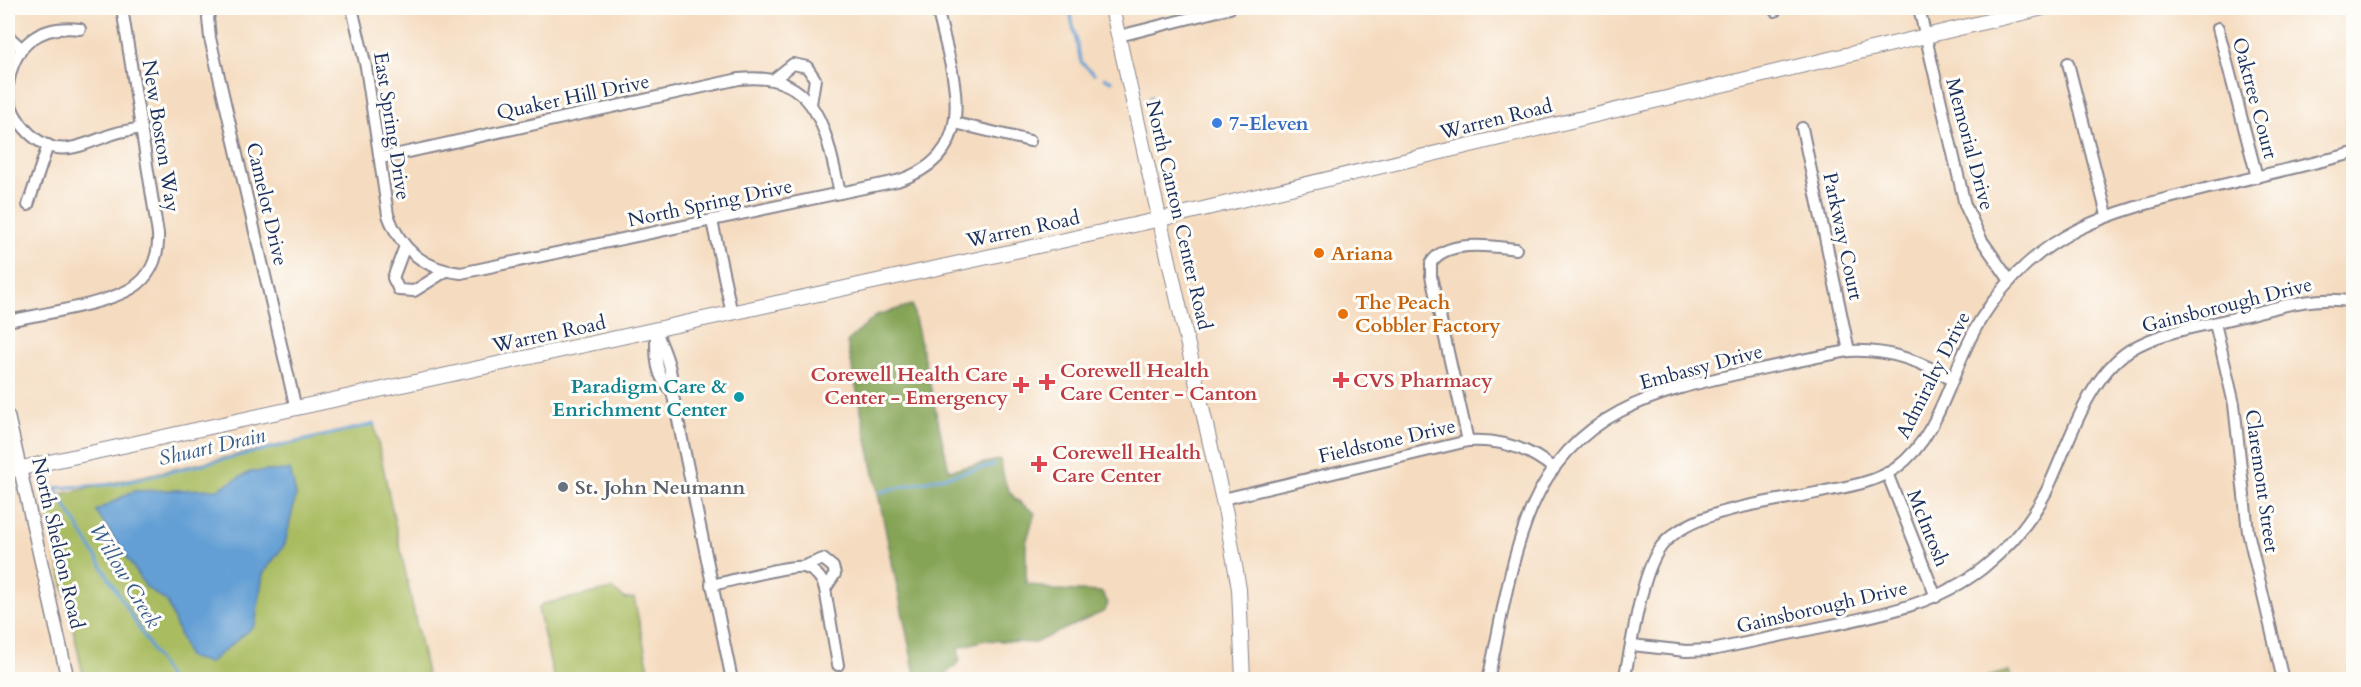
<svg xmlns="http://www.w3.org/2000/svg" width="2361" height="687" viewBox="0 0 2361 687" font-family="Cardo,serif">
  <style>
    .green { fill: #a9bc60; stroke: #62765f; stroke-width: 1.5 }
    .forest { fill: #86a456; stroke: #506a5a; stroke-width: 1.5 }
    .water { fill: #649fd4; stroke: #406799; stroke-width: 1.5 }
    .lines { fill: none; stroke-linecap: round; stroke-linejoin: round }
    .stream { stroke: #649fd4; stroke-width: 3 }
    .minor-casing { stroke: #88858e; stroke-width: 14 }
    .tertiary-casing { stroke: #88858e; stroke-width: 15 }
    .secondary-casing { stroke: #88858e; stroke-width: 16 }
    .minor { stroke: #fff; stroke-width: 10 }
    .tertiary { stroke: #fff; stroke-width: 12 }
    .secondary { stroke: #fff; stroke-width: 14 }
    .shop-dot { fill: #3f7fe0; stroke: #fdfcf7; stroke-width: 2 }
    .food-dot { fill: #e8710a; stroke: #fdfcf7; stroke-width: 2 }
    .health-dot { fill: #e0444e; stroke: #fdfcf7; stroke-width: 2 }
    .culture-dot { fill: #0f9aa8; stroke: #fdfcf7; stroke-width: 2 }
    .worship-dot { fill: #6b7280; stroke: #fdfcf7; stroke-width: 2 }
    .labels { text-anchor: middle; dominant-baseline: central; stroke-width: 6; stroke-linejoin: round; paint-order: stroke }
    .street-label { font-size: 20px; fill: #1b2f5e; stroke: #fdfcf7 }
    .shop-label { font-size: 20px; font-weight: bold; fill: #366cbe; stroke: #fdfcf7; text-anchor: start }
    .food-label { font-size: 20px; font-weight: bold; fill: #c56008; stroke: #fdfcf7; text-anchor: start }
    .health-label { font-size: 20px; font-weight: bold; fill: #be3a42; stroke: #fdfcf7; text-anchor: start }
    .culture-label { font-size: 20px; font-weight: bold; fill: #0d838f; stroke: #fdfcf7; text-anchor: end }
    .worship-label { font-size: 20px; font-weight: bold; fill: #5b616d; stroke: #fdfcf7; text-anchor: start }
    .water-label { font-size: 21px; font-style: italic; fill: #385c8d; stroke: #fdfcf7 }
  </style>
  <rect width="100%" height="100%" fill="#fdfcf7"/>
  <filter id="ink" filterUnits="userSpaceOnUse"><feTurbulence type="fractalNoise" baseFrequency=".0167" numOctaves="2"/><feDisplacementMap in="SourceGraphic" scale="12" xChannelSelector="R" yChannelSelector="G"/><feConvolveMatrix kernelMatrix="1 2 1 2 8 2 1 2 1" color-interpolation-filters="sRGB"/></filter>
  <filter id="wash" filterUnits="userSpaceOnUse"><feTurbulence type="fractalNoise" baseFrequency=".008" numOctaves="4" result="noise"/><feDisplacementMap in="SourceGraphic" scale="24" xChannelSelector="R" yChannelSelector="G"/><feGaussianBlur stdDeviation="1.35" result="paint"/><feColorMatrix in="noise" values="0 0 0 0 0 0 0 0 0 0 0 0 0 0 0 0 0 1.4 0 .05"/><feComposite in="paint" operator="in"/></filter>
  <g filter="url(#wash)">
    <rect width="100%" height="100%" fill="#f5dbbf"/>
    <g class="green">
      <path d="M374,424L427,674L401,680L84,679L44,498Z"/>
      <path d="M612,589L626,599L634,598L651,679H554L538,609L543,604Z"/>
      <path d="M2009,671L2011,679H1984V678Z"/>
    </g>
    <path class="forest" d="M912,305L949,470L1000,460C1007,493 1007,494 1035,513L1026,543V583L1054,590L1102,592L1108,603L1105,611L1034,643L984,640L958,648L960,661L945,675L958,679H916L847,342L877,315Z"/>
    <path class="water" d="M290,470L296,495L285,544L263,574L255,625L209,663L188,657L167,602L146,587L96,511L133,491L218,489L250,472Z"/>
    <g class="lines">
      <g class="stream">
        <path d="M1069,8L1081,62L1094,74"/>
        <path d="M1105,78L1112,81"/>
        <path d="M1150,97H1151"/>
        <path d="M55,488L118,484L374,424"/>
        <path d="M55,488L170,680"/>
        <path d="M881,492L994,465"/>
      </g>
    </g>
  </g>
  <g filter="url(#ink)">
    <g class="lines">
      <defs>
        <g id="minor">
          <path d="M211,8L208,18L210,38L296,409"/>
          <path d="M352,8L366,67L388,215C401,250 424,269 461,273L897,181C985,153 952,74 937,8"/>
          <path d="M1775,8V11"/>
          <path d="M1919,8L1965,205L1981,239L2010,281"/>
          <path d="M2218,28L2257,177"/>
          <path d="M8,36L21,48"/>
          <path d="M1119,36L1230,8"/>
          <path d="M2068,63L2107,215"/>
          <path d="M773,80L793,64L807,67L815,79L811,104"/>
          <path d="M8,85C14,44 40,24 80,29"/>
          <path d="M8,93C10,109 17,121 29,133C57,160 79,146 110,135C120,131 131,130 142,128"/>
          <path d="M955,123L1030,141"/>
          <path d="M1802,128L1849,351"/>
          <path d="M381,158L739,79C819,70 826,133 840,193"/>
          <path d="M28,205L48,145"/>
          <path d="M712,221L732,314"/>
          <path d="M405,246L393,278L399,290L414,291L446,271"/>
          <path d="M8,321C40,314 113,304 138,284C153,272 159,253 158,234L122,8"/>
          <path d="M2215,323L2234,404L2248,532L2283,680"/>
          <path d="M656,331C664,350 673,369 672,391L732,680"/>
          <path d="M656,336C656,356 655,377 672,391"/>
          <path d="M1468,441L1431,276V263C1446,239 1492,246 1516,249"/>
          <path d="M1887,473L1936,597"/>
          <path d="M1223,499L1468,441C1500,439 1529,448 1554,469"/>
          <path d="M802,567L823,559L833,567L835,574L825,589"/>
          <path d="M711,585C729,582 790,564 803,567C815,570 822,578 825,589L838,665"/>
          <path d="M1632,645L1686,651L1712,650C1751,642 1789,634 1827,626C1883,614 1937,604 1983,568C2008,548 2031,521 2046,492C2068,447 2086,378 2130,350C2160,331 2200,327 2234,318C2273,309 2313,294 2354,302"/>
          <path d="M1488,680C1501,623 1509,561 1532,507C1573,412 1655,392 1746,372C1780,365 1814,357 1849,351C1887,349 1920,360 1952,380"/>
          <path d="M1624,680C1632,644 1640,580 1658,551C1684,509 1771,503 1816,493C1843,487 1873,484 1896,468C1943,434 1951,366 1981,319C2039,228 2111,212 2209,188C2257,177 2305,165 2354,153"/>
        </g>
        <path id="tertiary" d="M8,416L68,680"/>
        <g id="secondary">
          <path d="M1112,8L1226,514L1239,589L1243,680"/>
          <path d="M8,471L1161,219L2043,8"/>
        </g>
      </defs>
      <use href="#minor" class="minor-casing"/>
      <use href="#tertiary" class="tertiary-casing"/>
      <use href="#secondary" class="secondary-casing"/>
      <use href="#minor" class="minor"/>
      <use href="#tertiary" class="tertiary"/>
      <use href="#secondary" class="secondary"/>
    </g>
  </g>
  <circle class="shop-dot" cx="1217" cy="123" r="6"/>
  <g class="food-dot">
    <circle cx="1319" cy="253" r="6"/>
    <circle cx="1343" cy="314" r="6"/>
  </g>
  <g class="health-dot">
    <path d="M1338 371h6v6h6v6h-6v6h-6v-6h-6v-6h6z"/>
    <path d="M1044 373h6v6h6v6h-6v6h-6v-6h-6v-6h6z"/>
    <path d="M1018 376h6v6h6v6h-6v6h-6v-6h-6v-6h6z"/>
    <path d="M1036 455h6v6h6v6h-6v6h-6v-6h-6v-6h6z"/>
  </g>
  <circle class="culture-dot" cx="739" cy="397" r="6"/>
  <circle class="worship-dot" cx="563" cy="487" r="6"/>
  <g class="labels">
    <g class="street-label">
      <text transform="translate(573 97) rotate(-12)">Quaker Hill Drive</text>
      <text transform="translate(2255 98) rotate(75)">Oaktree Court</text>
      <text transform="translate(1496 119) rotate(-14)">Warren Road</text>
      <text transform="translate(392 126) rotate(81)">East Spring Drive</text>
      <text transform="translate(161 136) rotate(81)">New Boston Way</text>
      <text transform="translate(1970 144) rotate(75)">Memorial Drive</text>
      <text transform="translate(710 203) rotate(-12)">North Spring Drive</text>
      <text transform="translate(267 204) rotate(77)">Camelot Drive</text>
      <text transform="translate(1179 215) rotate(77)">North Canton Center Road</text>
      <text transform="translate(1023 229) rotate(-12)">Warren Road</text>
      <text transform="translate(1843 236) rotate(78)">Parkway Court</text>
      <text transform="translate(2227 305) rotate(-14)">Gainsborough Drive</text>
      <text transform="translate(549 334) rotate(-12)">Warren Road</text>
      <text transform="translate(1701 367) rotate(-15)">Embassy Drive</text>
      <text transform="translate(1933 375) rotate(-63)">Admiralty Drive</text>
      <text transform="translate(1387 441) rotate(-13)">Fieldstone Drive</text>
      <text transform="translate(2262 481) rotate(82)">Claremont Street</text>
      <text transform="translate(1928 528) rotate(68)">McIntosh</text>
      <text transform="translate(58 543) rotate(77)">North Sheldon Road</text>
      <text transform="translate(1822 607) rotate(-13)">Gainsborough Drive</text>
    </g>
    <g class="shop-label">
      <text x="1229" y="123">7-Eleven</text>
    </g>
    <g class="food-label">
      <text x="1331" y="253">Ariana</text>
      <text x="1355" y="302">The Peach<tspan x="1355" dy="23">Cobbler Factory</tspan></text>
    </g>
    <g class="health-label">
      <text x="1060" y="370">Corewell Health<tspan x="1060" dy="23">Care Center - Canton</tspan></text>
      <text x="1008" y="374" text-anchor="end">Corewell Health Care<tspan x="1008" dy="23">Center - Emergency</tspan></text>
      <text x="1353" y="380">CVS Pharmacy</text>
      <text x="1052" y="452">Corewell Health<tspan x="1052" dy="23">Care Center</tspan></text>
    </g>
    <g class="culture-label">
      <text x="727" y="386">Paradigm Care &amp;<tspan x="727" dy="23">Enrichment Center</tspan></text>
    </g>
    <g class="worship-label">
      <text x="575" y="487">St. John Neumann</text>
    </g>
    <g class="water-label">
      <text transform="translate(212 447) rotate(-13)">Shuart Drain</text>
      <text transform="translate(125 576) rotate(59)">Willow Creek</text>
    </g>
  </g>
  <rect width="2361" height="687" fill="none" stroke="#fdfcf7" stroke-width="30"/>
</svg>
